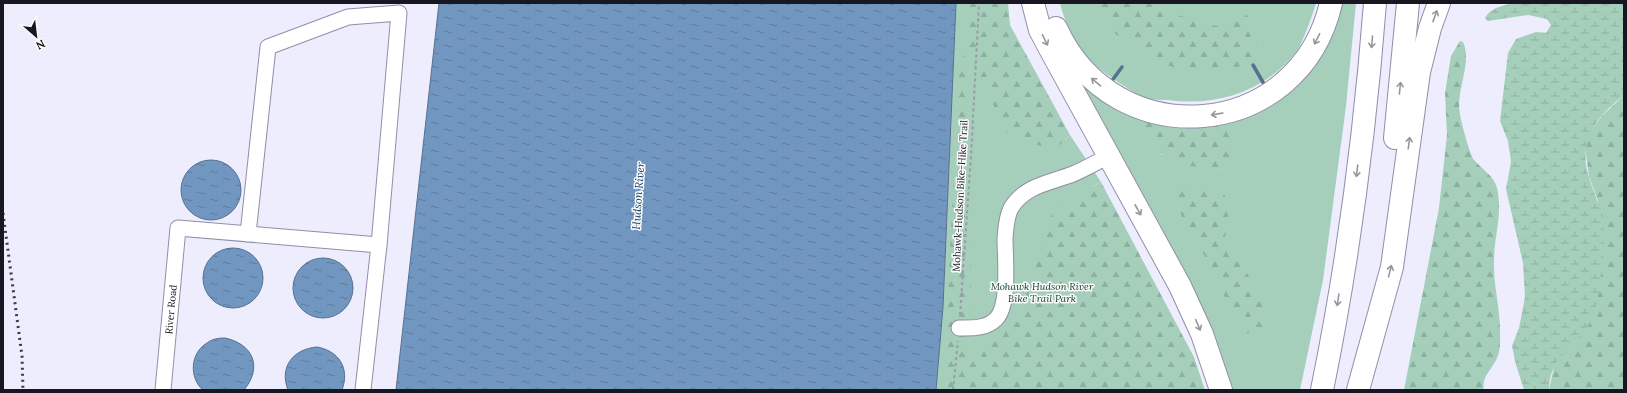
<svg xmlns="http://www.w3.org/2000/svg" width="1627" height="393" viewBox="0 0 1627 393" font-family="Lora,serif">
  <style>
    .green { fill: #a5cfba }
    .forest { fill: url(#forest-firs) }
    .wetland { fill: url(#wetland-marsh) }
    .water { fill: url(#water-ripples); stroke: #567190 }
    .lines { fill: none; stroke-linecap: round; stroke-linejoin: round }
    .stream { stroke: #567190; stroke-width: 3.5 }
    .minor-casing { stroke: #918ea7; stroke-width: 17 }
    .highway-casing { stroke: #918ea7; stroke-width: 24 }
    .path { stroke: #9b9aa8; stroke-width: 2; stroke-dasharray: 3 3; stroke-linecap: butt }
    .minor { stroke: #fff; stroke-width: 15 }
    .highway { stroke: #fff; stroke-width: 22 }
    .rail { stroke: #3b3a44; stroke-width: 3; stroke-dasharray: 2 4; stroke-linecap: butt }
    .oneway { stroke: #97979b }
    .labels { text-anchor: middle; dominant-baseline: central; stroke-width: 3; stroke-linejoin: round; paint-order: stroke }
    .street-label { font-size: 10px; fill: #181721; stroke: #fcfcfc }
    .park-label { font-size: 10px; font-style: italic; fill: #0e402d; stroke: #fcfcfc }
    .water-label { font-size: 11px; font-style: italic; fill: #09365d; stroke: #fcfcfc }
  </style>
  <defs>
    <pattern id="forest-firs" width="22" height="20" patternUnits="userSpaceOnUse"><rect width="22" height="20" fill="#a5cfba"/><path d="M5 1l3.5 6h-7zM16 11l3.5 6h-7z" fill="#8db1a0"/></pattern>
    <pattern id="wetland-marsh" width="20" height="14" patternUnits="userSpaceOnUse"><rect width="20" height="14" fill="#a5cfba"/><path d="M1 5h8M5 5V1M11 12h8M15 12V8" fill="none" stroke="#8db1a0"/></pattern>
    <pattern id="water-ripples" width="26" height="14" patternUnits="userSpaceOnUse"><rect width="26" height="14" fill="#7197c0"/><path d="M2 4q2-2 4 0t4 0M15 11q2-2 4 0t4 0" fill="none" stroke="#5c7a9c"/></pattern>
  </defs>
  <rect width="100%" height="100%" fill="#eeedfd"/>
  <g class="green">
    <path d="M956,3H994L1065,140L1070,135L1101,182L1093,187L1194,390H936L943,307Z"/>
    <path d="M1060,3H1316C1313,14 1303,42 1297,51C1266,91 1216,107 1168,100C1161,100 1153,100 1146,98C1131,92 1094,67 1084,55C1075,43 1063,18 1060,3Z"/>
    <path d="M1340,3H1356L1346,106L1323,280L1300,390H1232L1214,337L1195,293L1077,80L1115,107L1139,118L1161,154L1191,166L1224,170L1201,125L1246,115Z"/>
  </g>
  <g class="forest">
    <path d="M967,3H1008L1010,25L1070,135L1055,149L1024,142L1006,133L967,48L971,285L969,351L981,348L1017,322L1052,214L1101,182L1194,357L1205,390H943L959,70L967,47Z"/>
    <path d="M1094,3H1156L1168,11L1202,24L1225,27L1234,18L1247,15C1260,35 1261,42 1249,63L1229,70L1190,72L1163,64L1114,33Z"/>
    <path d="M1460,41L1463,42C1473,64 1455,90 1460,114C1461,122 1470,155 1474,160C1482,169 1494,176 1497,188C1503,215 1494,235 1494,261C1493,284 1500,307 1500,330C1500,339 1501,352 1496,360C1491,370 1481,378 1484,390H1404L1439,208L1447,135L1445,93L1451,56Z"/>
    <path d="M1624,95V390H1549L1555,362L1577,340L1598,201L1589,176L1585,147L1588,134L1603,115Z"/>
    <path d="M1139,118L1155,122L1227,126L1234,135V151L1224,170C1206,169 1176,166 1162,154C1154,149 1144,127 1139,118Z"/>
    <path d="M1183,186L1222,190L1230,206L1225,238L1258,291L1266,312L1263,328L1247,334L1234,316L1201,249L1184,224L1176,198Z"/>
  </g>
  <path class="wetland" d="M1514,3H1624V95C1597,117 1577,140 1589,177C1594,194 1602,209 1604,227C1605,241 1603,258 1601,272C1600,290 1596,315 1585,330C1569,354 1550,357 1549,390H1524L1516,365L1512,346L1519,328L1525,297L1523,263L1506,189L1511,162L1508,141L1500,121L1508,53L1516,39L1536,32L1546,33L1551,25L1547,19L1528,15L1488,21L1485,18C1491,7 1503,6 1514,3Z"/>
  <g class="water">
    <path d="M439,3H956L943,307L936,390H396Z"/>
    <circle cx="211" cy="190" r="30"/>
    <circle cx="233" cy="278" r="30"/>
    <circle cx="323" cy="288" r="30"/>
    <path d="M225,338C253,344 263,367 244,390H203C189,378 190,353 207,343C212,339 218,338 225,338Z"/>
    <path d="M317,347C339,351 350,368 342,390H288C279,367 293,349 317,347Z"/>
  </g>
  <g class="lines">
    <g class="stream">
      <path d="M1253,65L1264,84"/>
      <path d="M1111,82L1122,67"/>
    </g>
    <defs>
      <g id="minor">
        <path d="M248,234L268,47L348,17L399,13L379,245"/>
        <path d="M959,328C972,328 986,329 996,319C1010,305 1005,257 1005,238C1006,228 1006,218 1011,208C1025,185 1050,183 1073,174C1085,169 1097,162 1109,156"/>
        <path id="s1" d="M163,390L178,228L379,245L363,390"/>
      </g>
      <g id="highway">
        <path d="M1033,3L1040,30L1049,47L1180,286L1202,334L1221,390"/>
        <path d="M1056,28C1114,157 1299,142 1331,3"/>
        <path d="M1395,138L1408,3"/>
        <path d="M1322,390C1348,263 1365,133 1375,3"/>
        <path d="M1358,390L1392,267L1419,72L1430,28L1439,3"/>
      </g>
    </defs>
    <use href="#minor" class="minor-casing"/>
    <use href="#highway" class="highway-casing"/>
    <g class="path">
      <path d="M960,315L971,156L979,3"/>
      <path d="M953,390L958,341"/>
    </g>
    <use href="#minor" class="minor"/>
    <use href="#highway" class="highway"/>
    <path class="rail" d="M3,213L22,356L23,390"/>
  </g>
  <defs><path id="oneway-shaft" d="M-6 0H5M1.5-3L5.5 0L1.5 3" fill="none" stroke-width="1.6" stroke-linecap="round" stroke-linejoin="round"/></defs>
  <g class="oneway">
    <use href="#oneway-shaft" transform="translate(1435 16) rotate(-70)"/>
    <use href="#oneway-shaft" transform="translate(1317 39) rotate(117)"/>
    <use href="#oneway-shaft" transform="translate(1045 40) rotate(64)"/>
    <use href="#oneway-shaft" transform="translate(1372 42) rotate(95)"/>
    <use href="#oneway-shaft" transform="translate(1096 82) rotate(-140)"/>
    <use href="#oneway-shaft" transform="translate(1400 88) rotate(-84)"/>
    <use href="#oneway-shaft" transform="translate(1217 114) rotate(170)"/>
    <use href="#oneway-shaft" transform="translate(1409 143) rotate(-82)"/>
    <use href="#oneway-shaft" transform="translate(1357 171) rotate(97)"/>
    <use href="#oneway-shaft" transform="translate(1138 210) rotate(61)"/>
    <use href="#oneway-shaft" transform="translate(1390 271) rotate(-76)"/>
    <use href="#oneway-shaft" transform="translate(1338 300) rotate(99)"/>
    <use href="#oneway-shaft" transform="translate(1198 325) rotate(67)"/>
  </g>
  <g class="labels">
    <g class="street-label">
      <text transform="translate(960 196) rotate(-87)">Mohawk-Hudson Bike-Hike Trail</text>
      <text stroke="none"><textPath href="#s1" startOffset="81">River Road</textPath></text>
    </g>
    <g class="park-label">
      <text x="1042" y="286">Mohawk Hudson River<tspan x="1042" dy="12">Bike Trail Park</tspan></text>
    </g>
    <g class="water-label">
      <text transform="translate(638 196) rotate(-86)">Hudson River</text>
    </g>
  </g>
  <rect width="1627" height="393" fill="none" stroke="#181721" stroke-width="8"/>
  <g transform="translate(36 36) rotate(152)" stroke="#fcfcfc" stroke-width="3" paint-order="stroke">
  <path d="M0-3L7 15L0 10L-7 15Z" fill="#181721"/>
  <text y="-6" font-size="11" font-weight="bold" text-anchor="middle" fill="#181721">N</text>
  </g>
</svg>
